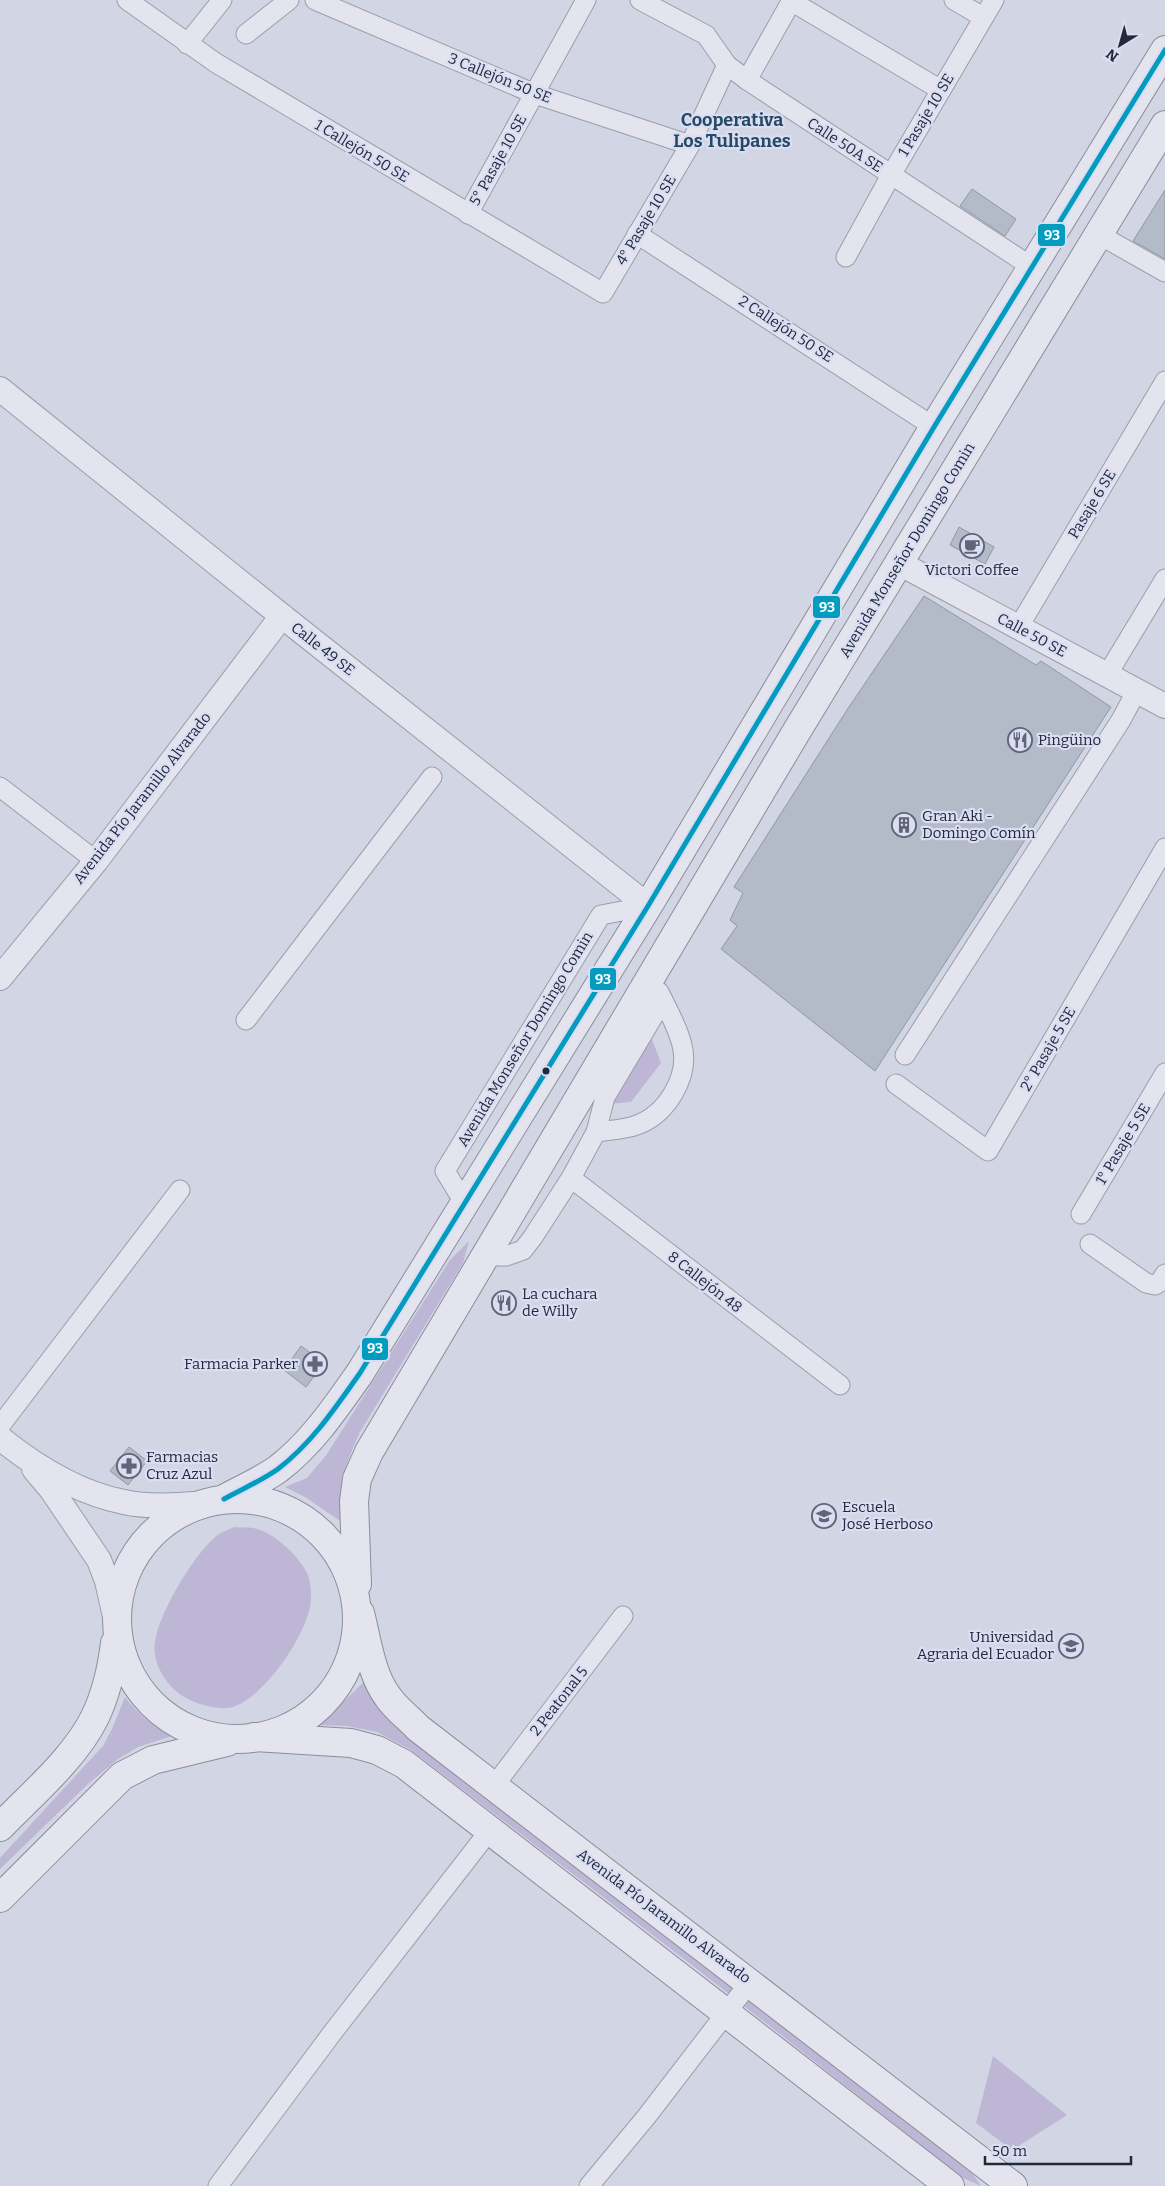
<svg xmlns="http://www.w3.org/2000/svg" width="1165" height="2186" viewBox="0 0 1165 2186" font-family="Bitter,serif">
  <style>
    .green { fill: #bdb7d5 }
    .building { fill: #b3bac8; stroke: #9197a5 }
    .lines { fill: none; stroke-linecap: round; stroke-linejoin: round }
    .minor-casing { stroke: #9a9eaa; stroke-width: 21 }
    .tertiary-casing { stroke: #9a9eaa; stroke-width: 26 }
    .secondary-casing { stroke: #8a8e9a; stroke-width: 30 }
    .minor { stroke: #e3e4ed; stroke-width: 19 }
    .tertiary { stroke: #e3e4ed; stroke-width: 24 }
    .secondary { stroke: #e3e4ed; stroke-width: 28 }
    .bus-1-casing { stroke: #daddf3; stroke-width: 9 }
    .bus-1 { stroke: #039cbf; stroke-width: 5 }
    .bus-dot { fill: #222a39; stroke: #daddf3; stroke-width: 2 }
    .labels { text-anchor: middle; dominant-baseline: central; stroke-width: 4.5; stroke-linejoin: round; paint-order: stroke }
    .street-label { font-size: 15px; fill: #222a39; stroke: #daddf3 }
    .poi-label { font-size: 15px; fill: #222a39; stroke: #daddf3; text-anchor: start }
    .quarter-label { font-size: 18px; font-weight: bold; fill: #254b62; stroke: #daddf3 }
    .line-badge { stroke: #daddf3; stroke-width: 2 }
    .badge-label { font-size: 14px; text-anchor: middle; font-weight: bold; fill: #fff }
  </style>
  <rect width="100%" height="100%" fill="#d2d5e4"/>
  <g class="green">
    <path d="M651,1037L661,1063L631,1102L610,1104Z"/>
    <path d="M469,1241L463,1263L360,1432C344,1467 340,1483 340,1521L305,1497L285,1487L307,1478L327,1454L450,1260Z"/>
    <path d="M234,1527C240,1528 247,1527 253,1528C274,1532 298,1555 307,1573C310,1579 311,1589 311,1596C313,1628 261,1705 227,1708C214,1709 202,1705 190,1700C170,1692 151,1665 155,1642C159,1613 192,1558 214,1538C219,1533 228,1530 234,1527Z"/>
    <path d="M367,1679L970,2170L981,2186L963,2178L697,1969L411,1750L377,1732L347,1726L319,1725Z"/>
    <path d="M125,1697C139,1715 153,1726 172,1736L138,1747L118,1759L88,1784L0,1869V1858L103,1746L112,1729Z"/>
    <path d="M993,2056L1067,2115L1012,2150L976,2123Z"/>
  </g>
  <g class="building">
    <path d="M972,189L1016,219L1005,236L960,206Z"/>
    <path d="M1165,190V259L1133,241Z"/>
    <path d="M959,527L994,547L985,564L950,545Z"/>
    <path d="M924,596L1036,665L1041,661L1111,707L875,1071L721,949L737,926L730,920L743,893L734,887L847,710Z"/>
    <path d="M301,1346L324,1363L306,1387L284,1370Z"/>
    <path d="M129,1447L147,1461L128,1485L110,1471Z"/>
  </g>
  <g class="lines">
    <defs>
      <g id="minor">
        <path d="M127,0L216,63L603,293L690,145L727,65"/>
        <path d="M315,0L535,94L690,145"/>
        <path d="M640,0L706,35L727,65L747,80L1032,267"/>
        <path d="M954,0L983,17"/>
        <path d="M791,1L941,90"/>
        <path d="M246,34L289,0"/>
        <path d="M187,44L222,0"/>
        <path d="M747,80L792,0"/>
        <path d="M468,214L586,0"/>
        <path d="M637,234L934,427"/>
        <path d="M1098,234L1165,272"/>
        <path d="M846,257L891,175L994,0"/>
        <path d="M1018,628L1165,381"/>
        <path d="M1107,675L1165,579"/>
        <path d="M0,787L96,861"/>
        <path d="M246,1020L432,777"/>
        <path d="M905,1055L1121,720L1137,690"/>
        <path d="M896,1084L988,1151L1165,848"/>
        <path d="M596,1132C610,1130 624,1130 637,1125C667,1114 690,1076 682,1045C678,1027 667,1009 659,992"/>
        <path d="M571,1178L840,1385"/>
        <path d="M465,1204L445,1171L601,915L648,906"/>
        <path d="M1081,1214L1165,1073"/>
        <path d="M1090,1244L1146,1283L1155,1285L1160,1282L1165,1274"/>
        <path d="M486,1256H506L523,1250L533,1237L571,1178L596,1132L605,1097L663,1000"/>
        <path d="M0,1426L180,1190"/>
        <path d="M494,1786L623,1616"/>
        <path d="M218,2186L333,2032L490,1830"/>
        <path d="M589,2186L647,2116L750,1982"/>
      </g>
      <g id="tertiary">
        <path d="M0,389L282,616L648,906"/>
        <path d="M899,563L1165,706"/>
        <path d="M0,978L96,861L282,616"/>
        <path d="M0,1438C36,1467 78,1493 124,1502C151,1508 181,1505 208,1503"/>
        <path d="M34,1469L51,1489L99,1560L107,1581L116,1621"/>
      </g>
      <g id="secondary">
        <circle cx="237" cy="1619" r="120"/>
        <path d="M224,1499C242,1489 261,1481 278,1469C312,1443 336,1407 360,1373L648,906L934,427L1165,50"/>
        <path d="M357,1584L354,1501L357,1479L369,1452L795,734L1165,125"/>
        <path d="M360,1613C367,1640 371,1675 388,1697C396,1709 409,1718 418,1728L1013,2186"/>
        <path d="M254,1737L351,1743L377,1750L404,1764L950,2186"/>
        <path d="M0,1827C31,1795 75,1758 95,1717C106,1694 112,1668 115,1643"/>
        <path d="M0,1898L122,1776L153,1760L227,1742"/>
      </g>
    </defs>
    <use href="#minor" class="minor-casing"/>
    <use href="#tertiary" class="tertiary-casing"/>
    <use href="#secondary" class="secondary-casing"/>
    <use href="#minor" class="minor"/>
    <use href="#tertiary" class="tertiary"/>
    <use href="#secondary" class="secondary"/>
    <defs>
      <path id="bus-1" d="M224,1499C242,1489 261,1481 278,1469C312,1443 336,1407 360,1373L648,906L934,427L1165,50"/>
    </defs>
    <use href="#bus-1" class="bus-1-casing"/>
    <use href="#bus-1" class="bus-1"/>
  </g>
  <defs>
    <symbol id="cafe-ring" viewBox="-11 -11 22 22"><circle r="9.5" fill="#daddf3" stroke="#606675" stroke-width="1.5"/><path d="M-5.5-4.5H6V0H3Q3 3.5 0 3.5H-2.5Q-5.5 3.5-5.5 0ZM3-3.2v2h1.7v-2ZM-6 4.5H4V6H-6Z" fill="#606675"/></symbol>
    <symbol id="restaurant-ring" viewBox="-11 -11 22 22"><circle r="9.5" fill="#daddf3" stroke="#606675" stroke-width="1.5"/><path d="M-5-6h1v4h1v-4h1v4h1v-4h1v5L-1.5 .5V6h-2V.5L-5-1ZM5-6V6H3V1.5H1.5Q1.5-4 5-6Z" fill="#606675"/></symbol>
    <symbol id="building-ring" viewBox="-11 -11 22 22"><circle r="9.5" fill="#daddf3" stroke="#606675" stroke-width="1.5"/><path d="M-4-6H4V6H1V3H-1V6H-4ZM-2.5-4.3h1.7v1.8h-1.7ZM.8-4.3h1.7v1.8H.8ZM-2.5-1h1.7V.8h-1.7ZM.8-1h1.7V.8H.8Z" fill="#606675"/></symbol>
    <symbol id="pharmacy-ring" viewBox="-11 -11 22 22"><circle r="9.5" fill="#daddf3" stroke="#606675" stroke-width="1.5"/><path d="M-2-6h4v4h4v4h-4v4h-4v-4h-4v-4h4Z" fill="#606675"/></symbol>
    <symbol id="school-ring" viewBox="-11 -11 22 22"><circle r="9.5" fill="#daddf3" stroke="#606675" stroke-width="1.5"/><path d="M0-5L7-2L0 1L-7-2ZM-4 1L0 2.5L4 1V4Q0 6-4 4Z" fill="#606675"/></symbol>
    <symbol id="university-ring" viewBox="-11 -11 22 22"><circle r="9.5" fill="#daddf3" stroke="#606675" stroke-width="1.5"/><path d="M0-5L7-2L0 1L-7-2ZM-4 1L0 2.5L4 1V4Q0 6-4 4Z" fill="#606675"/></symbol>
  </defs>
  <g fill-rule="evenodd">
    <use href="#cafe-ring" x="958" y="532" width="28" height="28"/>
    <use href="#restaurant-ring" x="1006" y="726" width="28" height="28"/>
    <use href="#building-ring" x="890" y="811" width="28" height="28"/>
    <use href="#restaurant-ring" x="490" y="1289" width="28" height="28"/>
    <use href="#pharmacy-ring" x="301" y="1350" width="28" height="28"/>
    <use href="#pharmacy-ring" x="115" y="1452" width="28" height="28"/>
    <use href="#school-ring" x="810" y="1502" width="28" height="28"/>
    <use href="#university-ring" x="1057" y="1632" width="28" height="28"/>
  </g>
  <circle class="bus-dot" cx="546" cy="1071" r="4.5"/>
  <g class="labels">
    <g class="street-label">
      <text transform="translate(500 78) rotate(22)">3 Callejón 50 SE</text>
      <text transform="translate(926 115) rotate(-59)">1 Pasaje 10 SE</text>
      <text transform="translate(845 145) rotate(33)">Calle 50A SE</text>
      <text transform="translate(362 151) rotate(31)">1 Callejón 50 SE</text>
      <text transform="translate(498 160) rotate(-61)">5° Pasaje 10 SE</text>
      <text transform="translate(646 220) rotate(-59)">4° Pasaje 10 SE</text>
      <text transform="translate(786 329) rotate(33)">2 Callejón 50 SE</text>
      <text transform="translate(1092 504) rotate(-59)">Pasaje 6 SE</text>
      <text transform="translate(907 550) rotate(-59)">Avenida Monseñor Domingo Comin</text>
      <text transform="translate(1032 635) rotate(28)">Calle 50 SE</text>
      <text transform="translate(323 649) rotate(38)">Calle 49 SE</text>
      <text transform="translate(142 798) rotate(-52)">Avenida Pío Jaramillo Alvarado</text>
      <text transform="translate(525 1039) rotate(-59)">Avenida Monseñor Domingo Comin</text>
      <text transform="translate(1048 1049) rotate(-60)">2° Pasaje 5 SE</text>
      <text transform="translate(1123 1144) rotate(-59)">1° Pasaje 5 SE</text>
      <text transform="translate(705 1282) rotate(38)">8 Callejón 48</text>
      <text transform="translate(559 1701) rotate(-52)">2 Peatonal 5</text>
      <text transform="translate(664 1916) rotate(37)">Avenida Pío Jaramillo Alvarado</text>
    </g>
    <g class="poi-label">
      <text x="972" y="570" text-anchor="middle">Victori Coffee</text>
      <text x="1038" y="740">Pingüino</text>
      <text x="922" y="816">Gran Aki -<tspan x="922" dy="17">Domingo Comín</tspan></text>
      <text x="522" y="1294">La cuchara<tspan x="522" dy="17">de Willy</tspan></text>
      <text x="298" y="1364" text-anchor="end">Farmacia Parker</text>
      <text x="146" y="1457">Farmacias<tspan x="146" dy="17">Cruz Azul</tspan></text>
      <text x="842" y="1507">Escuela<tspan x="842" dy="17">José Herboso</tspan></text>
      <text x="1054" y="1637" text-anchor="end">Universidad<tspan x="1054" dy="17">Agraria del Ecuador</tspan></text>
    </g>
    <g class="quarter-label">
      <text x="732" y="120">Cooperativa<tspan x="732" dy="21">Los Tulipanes</tspan></text>
    </g>
  </g>
  <g class="line-badge">
    <rect x="1037" y="223" width="29" height="24" rx="5" fill="#039cbf"/>
    <rect x="812" y="595" width="29" height="24" rx="5" fill="#039cbf"/>
    <rect x="589" y="967" width="28" height="24" rx="5" fill="#039cbf"/>
    <rect x="361" y="1337" width="28" height="24" rx="5" fill="#039cbf"/>
  </g>
  <g class="badge-label">
    <text x="1052" y="240">93</text>
    <text x="827" y="612">93</text>
    <text x="603" y="984">93</text>
    <text x="375" y="1353">93</text>
  </g>
  <g transform="translate(1120 45) rotate(217)" stroke="#daddf3" stroke-width="4" paint-order="stroke">
  <path d="M0-4L9 19L0 12L-9 19Z" fill="#222a39"/>
  <text y="-8" font-size="14" font-weight="bold" text-anchor="middle" fill="#222a39">N</text>
  </g>
  <path d="M985 2156v8h146v-8" fill="none" stroke="#222a39" stroke-width="2.5"/>
  <text x="992" y="2156" font-size="15" fill="#222a39" stroke="#daddf3" stroke-width="4" paint-order="stroke">50 m</text>
</svg>
